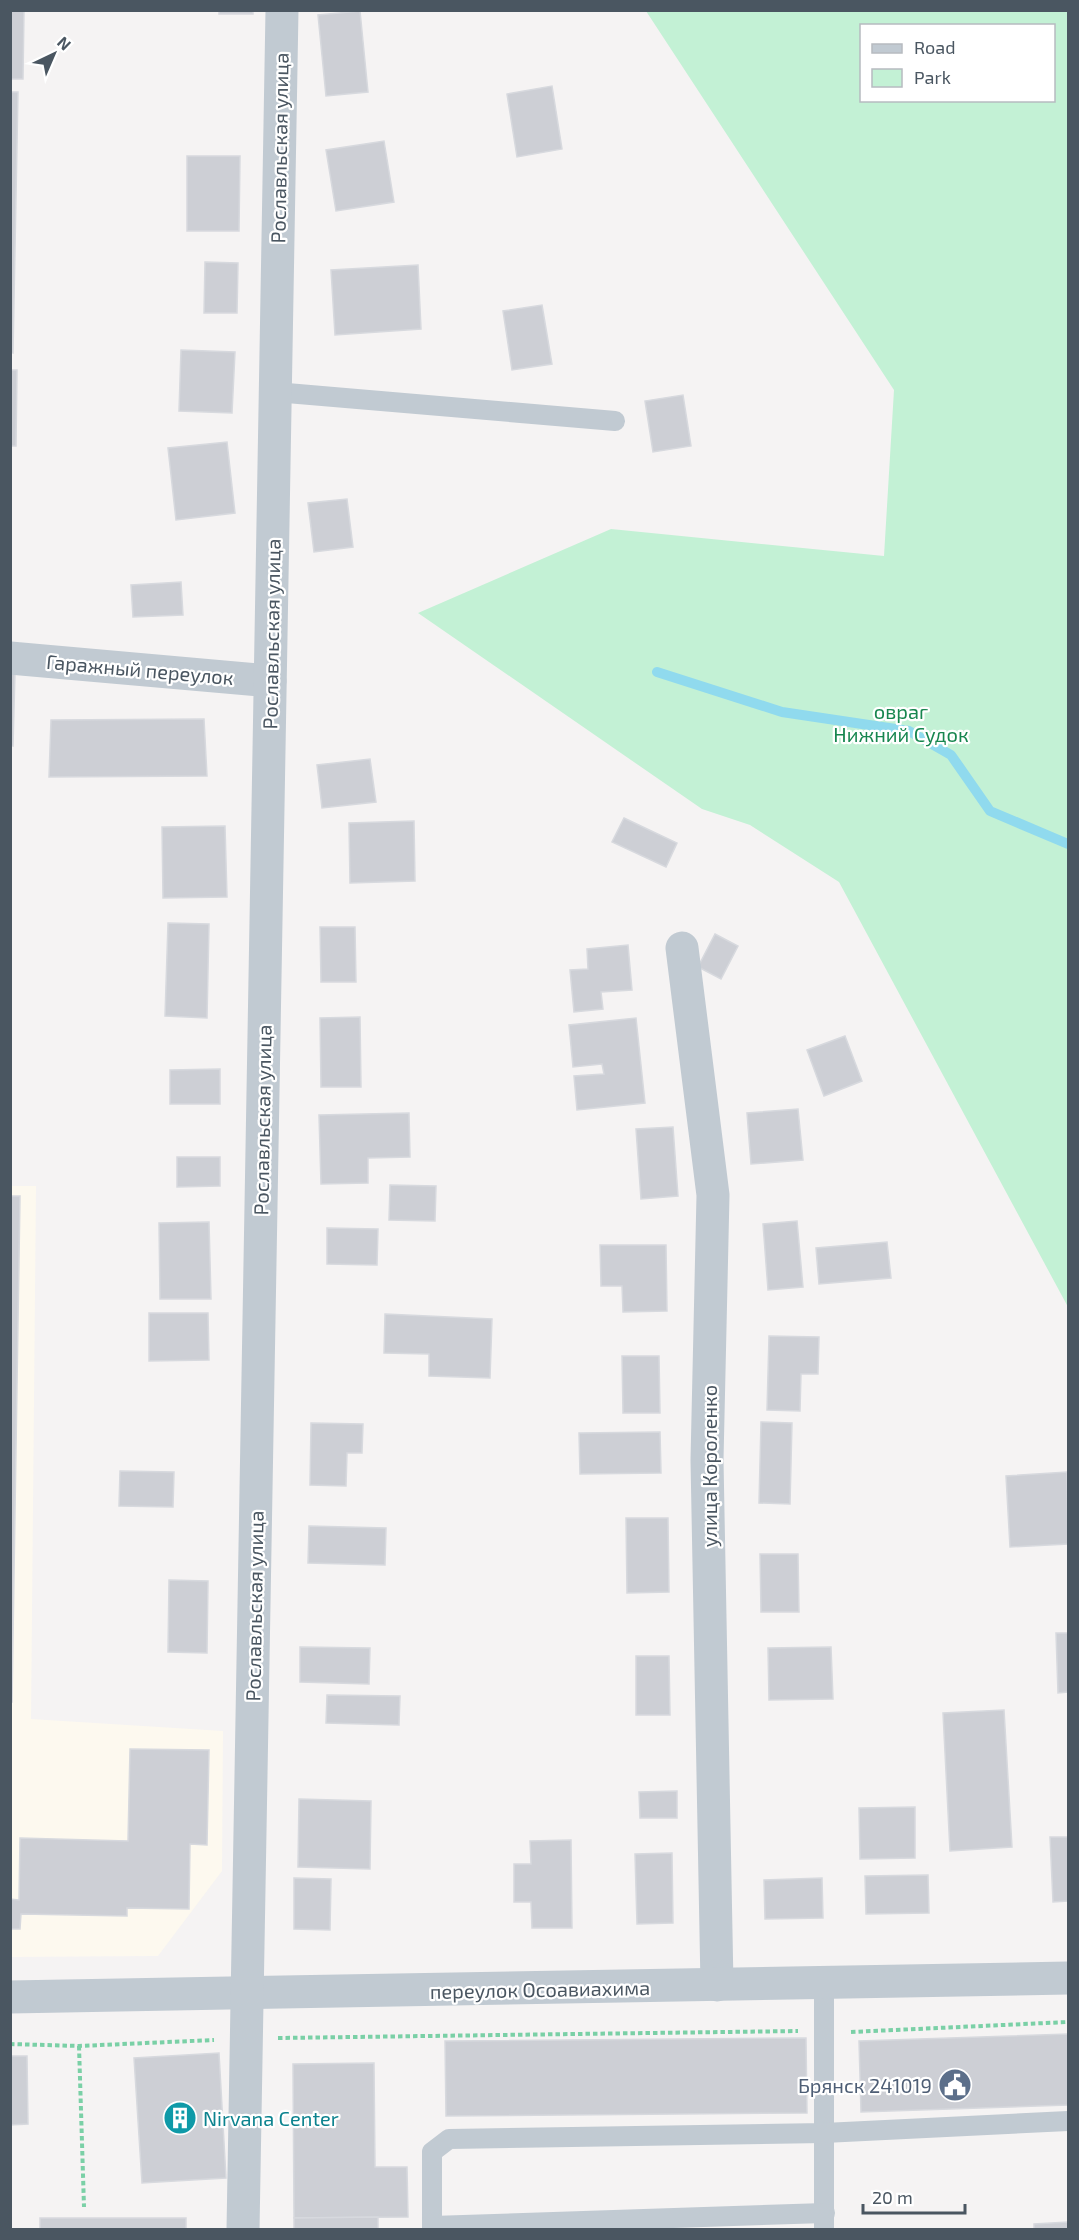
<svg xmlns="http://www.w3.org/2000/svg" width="1079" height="2240" viewBox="0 0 1079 2240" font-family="'Exo 2',sans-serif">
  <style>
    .commercial { fill: #fdf9ef }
    .green { fill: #c3f1d5; fill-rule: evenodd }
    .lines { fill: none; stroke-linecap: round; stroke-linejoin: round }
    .stream { stroke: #90daee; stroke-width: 10 }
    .building { fill: #cdcfd5; stroke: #d7d9de; stroke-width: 1.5 }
    .path { stroke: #7ad0a6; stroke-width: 4; stroke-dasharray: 4.5 3; stroke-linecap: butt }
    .lane { stroke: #c1cad2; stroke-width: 20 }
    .street { stroke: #c1cad2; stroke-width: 33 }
    .labels { text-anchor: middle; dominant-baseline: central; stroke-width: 4.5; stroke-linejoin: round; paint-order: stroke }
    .street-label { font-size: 20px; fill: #4a5661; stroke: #fff }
    .park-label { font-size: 20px; fill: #17864f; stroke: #fff }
    .service-label { font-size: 20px; fill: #4e5e75; stroke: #fff; text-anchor: end }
    .culture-label { font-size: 20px; fill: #0d838f; stroke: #fff; text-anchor: start }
  </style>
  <rect width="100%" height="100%" fill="#f5f3f3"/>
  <path class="commercial" d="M10,1186H36L31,1719L223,1731L222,1871L158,1956L11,1957Z"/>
  <path class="green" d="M646,11H1068V1307L839,882L750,825L702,809L418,613L611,529L884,556L894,390ZM862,26H1054V100H862Z"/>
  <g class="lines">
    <path class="stream" d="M657,672L782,712L909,731L951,755L990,811L1068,844"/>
  </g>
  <g class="building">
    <path d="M10,10H24L23,79H10Z"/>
    <rect x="219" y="10" width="34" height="4"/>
    <path d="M360,11L368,92L326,96L318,15Z"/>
    <path d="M552,86L562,149L517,157L507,94Z"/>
    <path d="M10,92H18L13,353L10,352Z"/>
    <path d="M384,141L394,202L336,211L326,150Z"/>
    <path d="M187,156H240L239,231H187Z"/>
    <path d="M205,262L238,263L237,313H204Z"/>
    <path d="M418,265L421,329L335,335L331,270Z"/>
    <path d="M542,305L552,364L512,370L503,311Z"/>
    <path d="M181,350L235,352L232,413L179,411Z"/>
    <path d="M10,370H17L16,446H10Z"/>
    <path d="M683,395L691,446L653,452L645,401Z"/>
    <path d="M227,442L235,513L176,520L168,448Z"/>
    <path d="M347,499L353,547L314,552L308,503Z"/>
    <path d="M181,582L183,615L133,617L131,585Z"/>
    <path d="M10,672H15L13,746L10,745Z"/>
    <path d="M204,719L207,776L49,777L51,720Z"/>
    <path d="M370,759L376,802L322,808L317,765Z"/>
    <path d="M624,818L677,843L666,867L612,842Z"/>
    <path d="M414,821L415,881L350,883L349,823Z"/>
    <path d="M225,826L227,897L163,898L162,827Z"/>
    <path d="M168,923L209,924L207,1018L165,1016Z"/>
    <path d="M320,927H355L356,982H321Z"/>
    <path d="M715,934L738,946L721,979L698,967Z"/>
    <path d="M628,945L632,990L601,992L603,1009L574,1012L570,970L588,969L587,949Z"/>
    <path d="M360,1017L361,1087H321L320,1018Z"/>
    <path d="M636,1018L645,1103L577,1110L574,1076L604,1074L602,1064L573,1067L569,1025Z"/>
    <path d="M845,1036L862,1081L824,1096L807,1050Z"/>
    <path d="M220,1069V1104H170V1070Z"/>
    <path d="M798,1109L803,1160L751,1164L747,1113Z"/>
    <path d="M409,1113L410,1157L368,1158V1183L321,1184L319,1115Z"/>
    <path d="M673,1127L678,1196L641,1199L636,1129Z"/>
    <path d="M177,1157H220V1186L177,1187Z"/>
    <path d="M390,1185L436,1186L435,1221L389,1220Z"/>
    <path d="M10,1196H20L12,1702H10Z"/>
    <path d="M797,1221L803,1287L768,1290L763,1224Z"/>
    <path d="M209,1222L211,1299H160L159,1223Z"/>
    <path d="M327,1228L378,1229L377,1265L327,1264Z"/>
    <path d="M887,1242L891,1278L819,1284L816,1248Z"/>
    <path d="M600,1245H666L667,1311L623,1312L622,1286H601Z"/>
    <path d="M149,1313H208L209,1360L149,1361Z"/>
    <path d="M385,1314L492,1319L490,1378L429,1376V1354L384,1353Z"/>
    <path d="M769,1336L819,1337L818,1374H801L800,1411L767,1410Z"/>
    <path d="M622,1356H659L660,1413H623Z"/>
    <path d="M761,1422L792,1423L790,1504L759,1503Z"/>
    <path d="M311,1423L363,1424L362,1453H347L346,1486L310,1485Z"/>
    <path d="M660,1432L661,1473L580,1474L579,1433Z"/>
    <path d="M120,1471L174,1472L173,1507L119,1506Z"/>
    <path d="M1067,1472L1068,1544L1010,1547L1006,1476Z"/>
    <path d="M626,1518H668L669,1592L627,1593Z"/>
    <path d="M309,1526L386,1528L385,1565L308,1563Z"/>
    <path d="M760,1554H798L799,1612H761Z"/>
    <path d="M169,1580L208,1581L207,1653L168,1652Z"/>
    <path d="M1056,1633H1068V1692L1058,1693Z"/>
    <path d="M300,1647L370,1648L369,1684L300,1682Z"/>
    <path d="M831,1647L833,1699L769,1700L768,1648Z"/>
    <path d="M636,1656H669L670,1715H636Z"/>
    <path d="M327,1695L400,1696L399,1725L326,1723Z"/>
    <path d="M1004,1710L1012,1847L950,1851L943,1713Z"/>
    <path d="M130,1749L209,1750L207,1845L190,1844L189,1909L127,1908V1916L21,1914L20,1929H10V1899L19,1900L20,1838L128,1841Z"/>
    <path d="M677,1791V1818H640L639,1792Z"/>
    <path d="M299,1799L371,1801L370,1869L298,1867Z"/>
    <path d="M915,1807V1858L860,1859L859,1808Z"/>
    <path d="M1050,1837H1068V1901L1053,1902Z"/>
    <path d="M571,1840L572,1928H532L531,1902H514V1864H531L530,1841Z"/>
    <path d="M672,1853L673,1923L637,1924L635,1854Z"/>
    <path d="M928,1875L929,1913L866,1914L865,1876Z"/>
    <path d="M294,1878L331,1879L330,1930L294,1929Z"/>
    <path d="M822,1878L823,1918L765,1919L764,1880Z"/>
    <path d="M1068,2034V2105L861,2112L859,2041Z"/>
    <path d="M806,2038L807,2113L446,2116L445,2041Z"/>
    <path d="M219,2053L226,2178L142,2183L134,2058Z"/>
    <path d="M10,2056H27L28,2124L10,2125Z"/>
    <path d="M374,2063L375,2167H407L408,2217L294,2218L293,2064Z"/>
    <path d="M378,2217V2230H294V2218Z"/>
    <rect x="40" y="2218" width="146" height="12"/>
    <path d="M1068,2222V2230H1034V2224Z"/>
  </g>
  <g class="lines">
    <g class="path">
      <path d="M851,2032L1068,2022"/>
      <path d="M278,2038L798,2031"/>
      <path d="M10,2044L79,2046L214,2040"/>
      <path d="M79,2046L84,2207"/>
    </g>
    <g class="lane">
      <path d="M275,392L615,421"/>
      <path d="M824,1983V2230"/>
      <path d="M432,2226L825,2213"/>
      <path d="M432,2230V2152L449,2139L824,2133L1068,2121"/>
    </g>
    <g class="street">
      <path d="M10,658L270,681"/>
      <path d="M682,948L713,1195L707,1460L717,1985"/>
      <path d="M10,1997L1068,1978"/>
      <path d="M243,2230L282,10"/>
    </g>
  </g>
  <defs>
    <symbol id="civic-disc" viewBox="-11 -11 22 22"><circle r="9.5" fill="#5c6f8a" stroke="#fff"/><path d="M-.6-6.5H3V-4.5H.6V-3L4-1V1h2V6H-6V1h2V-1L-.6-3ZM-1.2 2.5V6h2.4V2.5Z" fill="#fff"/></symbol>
    <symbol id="building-disc" viewBox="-11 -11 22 22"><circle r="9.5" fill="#0f9aa8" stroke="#fff"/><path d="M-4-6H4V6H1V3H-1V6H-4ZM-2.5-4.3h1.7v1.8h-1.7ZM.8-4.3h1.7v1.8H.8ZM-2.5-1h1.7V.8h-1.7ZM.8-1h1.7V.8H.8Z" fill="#fff"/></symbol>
  </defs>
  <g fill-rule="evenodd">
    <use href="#civic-disc" x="936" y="2066" width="38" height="38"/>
    <use href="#building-disc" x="161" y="2099" width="38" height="38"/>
  </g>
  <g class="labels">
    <g class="street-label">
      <text transform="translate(279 148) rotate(-89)">Рославльская улица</text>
      <text transform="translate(271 634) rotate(-89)">Рославльская улица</text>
      <text transform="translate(140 669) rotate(5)">Гаражный переулок</text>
      <text transform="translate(262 1120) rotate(-89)">Рославльская улица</text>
      <text transform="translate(709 1466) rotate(-90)">улица Короленко</text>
      <text transform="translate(254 1606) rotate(-89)">Рославльская улица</text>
      <text transform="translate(540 1989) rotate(-1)">переулок Осоавиахима</text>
    </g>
    <g class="park-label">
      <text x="901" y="711">овраг<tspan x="901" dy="23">Нижний Судок</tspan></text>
    </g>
    <g class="service-label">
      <text x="932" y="2085">Брянск 241019</text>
    </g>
    <g class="culture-label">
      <text x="203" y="2118">Nirvana Center</text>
    </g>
  </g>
  <rect width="1079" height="2240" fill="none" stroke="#4a5661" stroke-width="24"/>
  <rect x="860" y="24" width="195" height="78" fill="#ffffff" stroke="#b7bbc0" stroke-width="1.5"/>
  <rect x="872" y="44" width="30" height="9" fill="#c1cad2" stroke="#b7bbc0" stroke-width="1.5"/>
  <text x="914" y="54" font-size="18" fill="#4a5661">Road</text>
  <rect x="872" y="69" width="30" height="18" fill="#c3f1d5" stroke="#b7bbc0" stroke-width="1.5"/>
  <text x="914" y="84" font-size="18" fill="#4a5661">Park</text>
  <g transform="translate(54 54) rotate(44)" stroke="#ffffff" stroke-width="4.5" paint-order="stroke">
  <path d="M0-4.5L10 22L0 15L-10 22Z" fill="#4a5661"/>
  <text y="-9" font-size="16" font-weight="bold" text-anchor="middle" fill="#4a5661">N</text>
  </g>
  <path d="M863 2204v9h102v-9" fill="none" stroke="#4a5661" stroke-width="3"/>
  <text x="872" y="2204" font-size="18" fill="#4a5661" stroke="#ffffff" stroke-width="4.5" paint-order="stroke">20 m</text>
</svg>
